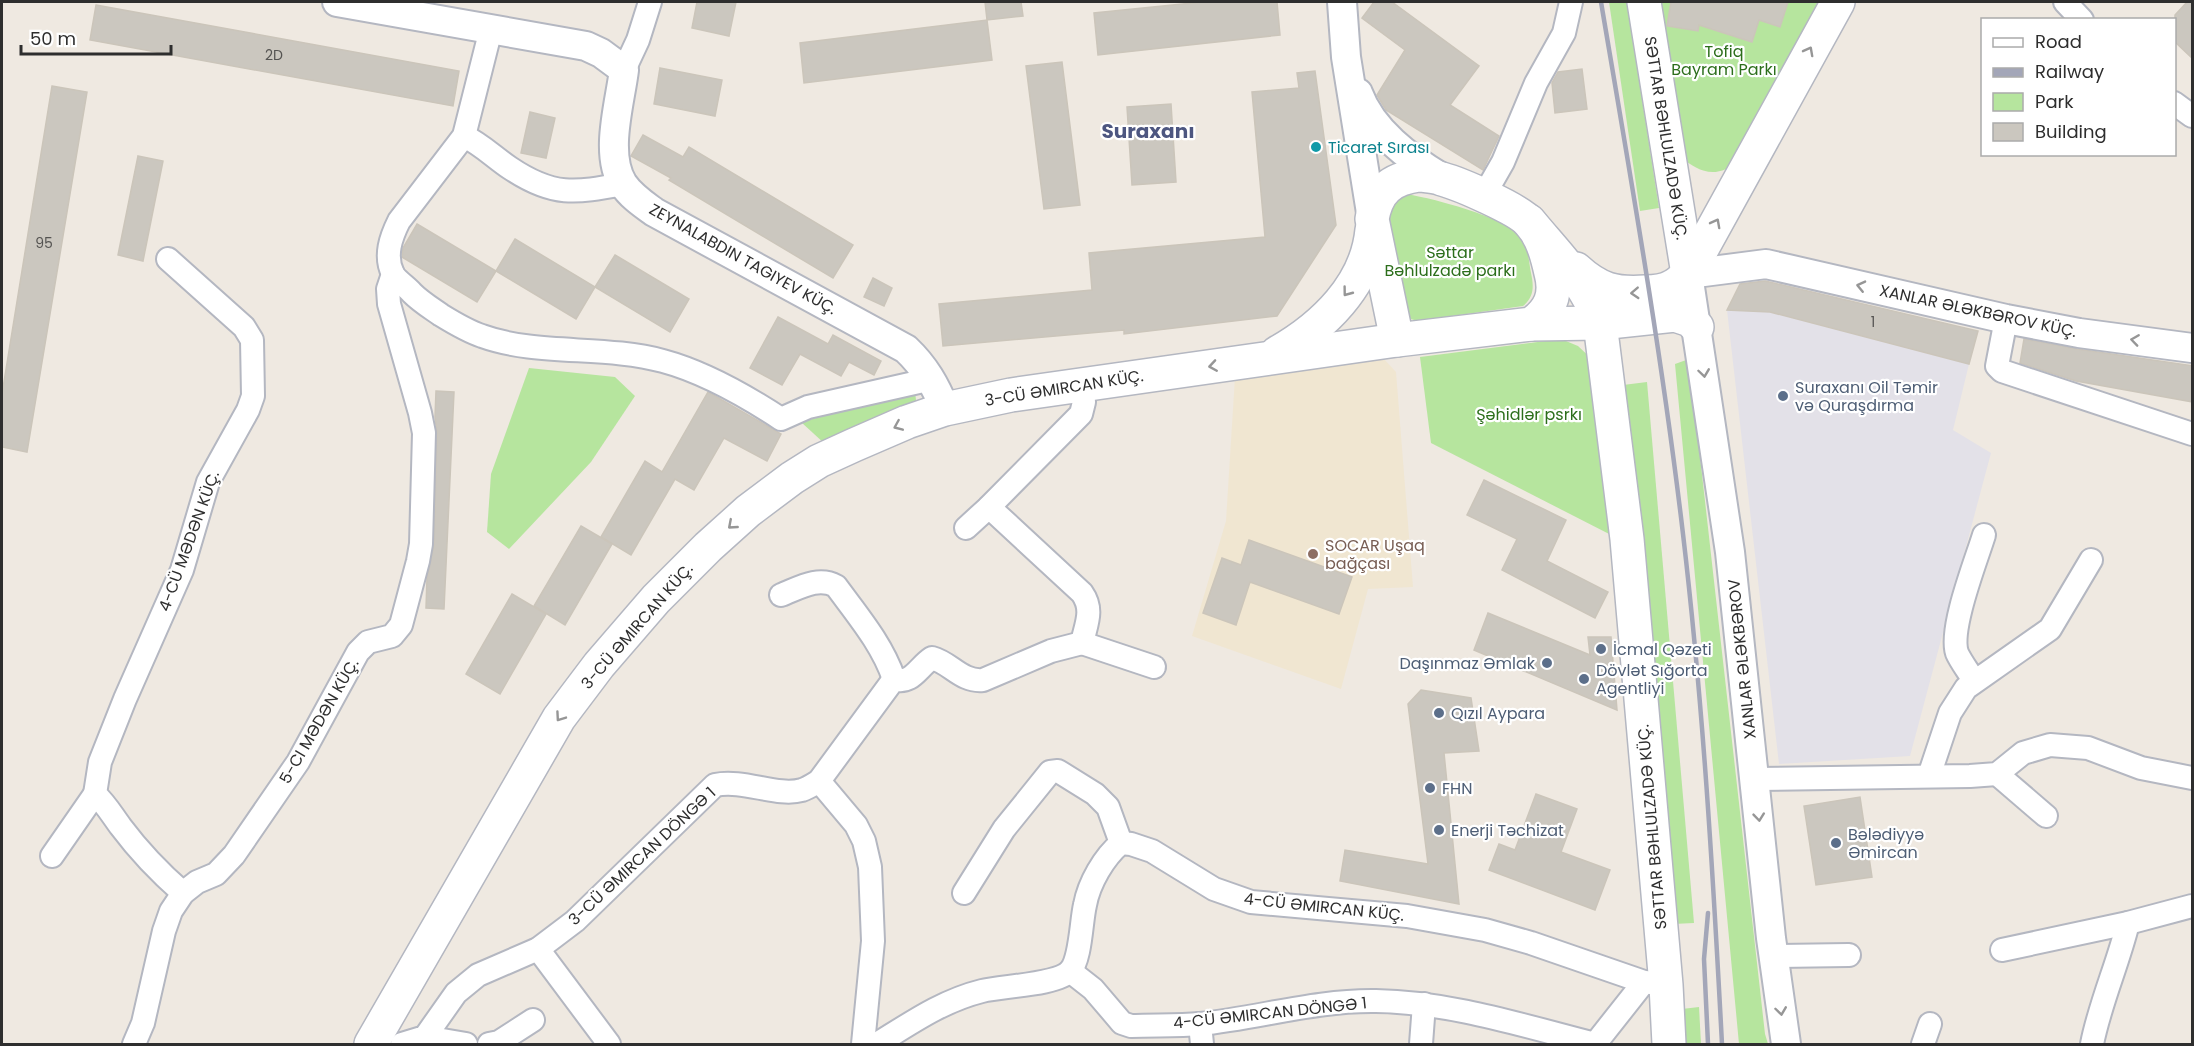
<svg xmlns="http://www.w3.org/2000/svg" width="2194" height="1046" viewBox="0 0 2194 1046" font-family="Poppins,sans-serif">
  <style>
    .industrial { fill: #e3e1e8 }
    .education { fill: #f0e6d1 }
    .green { fill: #b6e59e }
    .building { fill: #cbc7bf; stroke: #cbc5ba; stroke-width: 1.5 }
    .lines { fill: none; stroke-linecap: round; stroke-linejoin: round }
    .minor-casing { stroke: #b4b7c1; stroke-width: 26 }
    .tertiary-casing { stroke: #b4b7c1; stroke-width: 32 }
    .secondary-casing { stroke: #b4b7c1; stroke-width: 36 }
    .minor { stroke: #fff; stroke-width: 22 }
    .tertiary { stroke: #fff; stroke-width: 28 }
    .secondary { stroke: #fff; stroke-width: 33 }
    .rail { stroke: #a3a6b8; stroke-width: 4.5 }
    .oneway { stroke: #969696 }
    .culture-dot { fill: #0f9aa8; stroke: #fff; stroke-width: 2 }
    .service-dot { fill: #5c6f8a; stroke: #fff; stroke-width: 2 }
    .education-dot { fill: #8d6e63; stroke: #fff; stroke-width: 2 }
    .labels { text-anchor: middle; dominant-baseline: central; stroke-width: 4.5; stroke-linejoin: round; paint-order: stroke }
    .number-label { font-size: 14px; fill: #555452 }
    .park-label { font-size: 16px; fill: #2c6e1b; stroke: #fff }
    .street-label { font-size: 16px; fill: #2e2e2e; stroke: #fff }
    .culture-label { font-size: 16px; fill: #0d838f; stroke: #fff; text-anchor: start }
    .service-label { font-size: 16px; fill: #4e5e75; stroke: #fff; text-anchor: start }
    .education-label { font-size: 16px; fill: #785e54; stroke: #fff; text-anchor: start }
    .quarter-label { font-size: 20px; font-weight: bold; fill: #4d5680; stroke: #fff }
  </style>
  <rect width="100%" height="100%" fill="#efe9e1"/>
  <path class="industrial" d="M1727,310L1770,312L1969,364L1953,430L1991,453L1910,756L1779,764Z"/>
  <path class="education" d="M1383,358L1396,372L1413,587L1368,589L1341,689L1192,636L1226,521L1235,377Z"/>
  <g class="green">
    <path d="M1609,2H1627L1659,208L1640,211Z"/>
    <path d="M1656,2H1824L1726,169C1708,177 1695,168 1680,157Z"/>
    <path d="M1405,194C1429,197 1508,218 1522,237C1528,245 1529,263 1531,273C1534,287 1534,297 1523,306L1417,321L1411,319L1403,310L1388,213L1390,204Z"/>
    <path d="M1561,339L1578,346L1594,361L1615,537L1431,443L1420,357Z"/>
    <path d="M1689,359L1765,1034L1768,1044H1739L1675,364Z"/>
    <path d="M529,368L615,377L635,396L591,462L509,549L487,532L491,474Z"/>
    <path d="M1647,382L1694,923L1673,924L1623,385Z"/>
    <path d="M915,392L917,408L825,444L801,422Z"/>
    <path d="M1699,1007L1701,1044H1684L1682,1009Z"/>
  </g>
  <g class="building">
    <path d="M697,2H736L729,36L692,28Z"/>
    <path d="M985,2H1021L1023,16L987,20Z"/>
    <path d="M1202,2H1277L1280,35L1098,55L1094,13Z"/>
    <path d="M1374,2H1392L1479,66L1450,105L1499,136L1483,170L1386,110L1377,95L1405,50L1362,18Z"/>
    <path d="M1671,2H1788L1780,27L1759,20L1752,42L1699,25L1698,31L1667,26Z"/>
    <path d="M2187,2H2193V59L2175,42V15Z"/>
    <path d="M96,5L459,71L453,106L90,40Z"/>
    <path d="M987,20L992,60L804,83L800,43Z"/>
    <path d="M1062,62L1080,205L1044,209L1026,66Z"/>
    <path d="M660,68L722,80L715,116L654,104Z"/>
    <path d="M1582,69L1587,109L1555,113L1552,83L1558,72Z"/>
    <path d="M1315,71L1336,225L1277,316L1124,334V330L943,346L939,304L1092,290L1089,253L1265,237L1252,92L1299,88L1297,73Z"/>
    <path d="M52,86L87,92L27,452L2,447V394Z"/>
    <path d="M1171,104L1176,182L1132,185L1127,107Z"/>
    <path d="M530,112L555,118L546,158L521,153Z"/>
    <path d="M643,135L683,157L689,147L853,245L833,278L669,180L671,178L631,156Z"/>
    <path d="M138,156L163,161L143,261L118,255Z"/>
    <path d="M417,224L496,271L477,302L402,257L403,248Z"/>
    <path d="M515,239L595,287L576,319L496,271Z"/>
    <path d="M615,255L689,299L670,332L595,287Z"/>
    <path d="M873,278L892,288L884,306L864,297Z"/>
    <path d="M1765,281L1978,331L1969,364L1770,312L1727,310L1740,284Z"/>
    <path d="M778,317L828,344L833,335L881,361L874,375L849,362L841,376L800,354L782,385L750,368Z"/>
    <path d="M2024,339L2077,349L2193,366V402L2076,381L2020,363Z"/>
    <path d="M436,391L454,392L444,609L426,608L427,578L434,545L437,433L435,417Z"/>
    <path d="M708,392L781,434L767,461L724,438L694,490L675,479L631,555L601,537L645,461L662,472Z"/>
    <path d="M1484,480L1566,520L1547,561L1608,592L1595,618L1502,570L1517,539L1467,515Z"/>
    <path d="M581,526L612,544L565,625L534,606Z"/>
    <path d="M1249,540L1352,577L1339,614L1250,582L1236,625L1203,613L1222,558L1241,565Z"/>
    <path d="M512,594L546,614L500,694L466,674Z"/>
    <path d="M1488,613L1590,655L1588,637H1611L1617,710L1474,650Z"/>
    <path d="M1421,690L1471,698L1479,751L1444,753L1459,904L1340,881L1345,850L1428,864L1408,704Z"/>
    <path d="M1536,794L1577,809L1561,852L1610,870L1595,910L1489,870L1499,844L1515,850Z"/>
    <path d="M1860,797L1872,877L1816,885L1804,806Z"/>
  </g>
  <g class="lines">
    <defs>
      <g id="minor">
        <path d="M2065,2L2082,20"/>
        <path d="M491,29L464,136L399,221C391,237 384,256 393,274C396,280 407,287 412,293C421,302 431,308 441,315C454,323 467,331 482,336C537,356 605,345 663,361C704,372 746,396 781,419L808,407L932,379"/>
        <path d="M624,70L638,40L650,2"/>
        <path d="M2174,103L2192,116"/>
        <path d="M464,136C481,144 495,158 510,168C553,197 575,193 623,184"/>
        <path d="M1483,197L1503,162L1536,83L1564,33L1571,2"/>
        <path d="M168,259L244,327L252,340L253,396L248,410L208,482L182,570L125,699L100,762L95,794C106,804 112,815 121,827C139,851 160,873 183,893"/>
        <path d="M2006,319L1997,366L2002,371L2192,434"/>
        <path d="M966,528L989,507"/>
        <path d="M781,595C799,588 818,576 836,586C858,616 882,644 894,679"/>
        <path d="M1082,643L1154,667"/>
        <path d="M1974,681C1969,672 1961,662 1957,653C1949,629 1976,561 1984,535"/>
        <path d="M1997,774L2046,816"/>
        <path d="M1929,776L1950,713L1966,688L2050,629L2091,560"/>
        <path d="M1755,779L1970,776L1997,774L2023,753L2050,745L2088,748L2141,768L2192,778"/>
        <path d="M819,781L856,825L864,841L870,867L873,941L863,1044"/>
        <path d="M52,856L95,794"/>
        <path d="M964,893L1004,829L1050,772L1058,771L1095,794L1108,807L1121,843"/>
        <path d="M538,949L609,1044"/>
        <path d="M2002,950L2128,923L2192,906"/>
        <path d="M1774,956L1849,955"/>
        <path d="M1070,971L1093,989L1122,1023L1131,1026C1154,1025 1177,1026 1200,1024C1259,1018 1316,1000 1376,1001C1450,1002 1524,1026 1595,1044"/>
        <path d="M1200,1024L1202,1044"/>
        <path d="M425,1037L466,1044"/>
        <path d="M134,1044L143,1023L164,931L171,911L183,893L197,882L216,874L234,855L298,762L358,652L368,642L392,636L401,625L418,561L421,544L424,433L420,413L389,304L388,289L393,274"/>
        <path d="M402,1044L425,1037L456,993L478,975L538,949L575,921L715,785C744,779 777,797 802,790C808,788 814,784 819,781L894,679C912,685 918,667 932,658C951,663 961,682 983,680L1051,651L1082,643C1086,624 1094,610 1082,593L989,507L1081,414L1084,402L1082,385"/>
        <path d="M489,1044L499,1042L533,1020"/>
        <path d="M877,1044C911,1023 942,1001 982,991C1001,986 1057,985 1070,971C1081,959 1081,921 1085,905C1089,883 1104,857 1121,843L1131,844L1152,851L1214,889L1251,902L1407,916L1485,930L1531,943L1644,982L1666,985"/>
        <path d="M1421,1044L1424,1004"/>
        <path d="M1595,1044L1644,982"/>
        <path d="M1923,1044L1930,1024"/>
        <path d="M2092,1044C2100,1003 2118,964 2128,923"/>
      </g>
      <g id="tertiary">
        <path d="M337,2L586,46L601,53L624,70C620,103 604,154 623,184C631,196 643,204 654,212L906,349C925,367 935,385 945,409"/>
        <path d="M1342,2L1346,57L1372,219"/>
        <path d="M1358,93C1372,131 1409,158 1442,178"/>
        <path d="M1786,1044L1771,938L1730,552L1688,274L1766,264L2006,319L2079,333L2192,348"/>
      </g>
      <g id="secondary">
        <path d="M1644,2L1688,274"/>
        <path d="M1419,175C1427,176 1435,176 1442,179C1460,184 1518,209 1529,222C1542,236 1547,255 1551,273C1557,295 1550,311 1531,324L1397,340L1372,219C1377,190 1391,179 1419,175Z"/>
        <path d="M1529,221C1555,253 1587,283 1600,323L1627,539L1666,985L1669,1044"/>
        <path d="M1576,269C1599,290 1615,294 1645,292C1655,292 1665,291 1673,286C1679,283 1684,278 1688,274L1838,2"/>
        <path d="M1531,324L1600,323L1675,315L1690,320L1697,327"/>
        <path d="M1277,353C1323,327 1367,285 1372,230"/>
        <path d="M371,1044L559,718L599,665L656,599L708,547L748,511L792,478L819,461L854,445L907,422L945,409L1011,395L1397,340"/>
      </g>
    </defs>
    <use href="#minor" class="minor-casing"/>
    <use href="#tertiary" class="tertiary-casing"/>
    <use href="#secondary" class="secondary-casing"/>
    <use href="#minor" class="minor"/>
    <use href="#tertiary" class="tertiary"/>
    <use href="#secondary" class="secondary"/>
    <g class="rail">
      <path d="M1601,2C1631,179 1662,356 1683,534C1703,703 1713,874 1722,1044"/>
      <path d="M1708,1044L1704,959L1708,913"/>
    </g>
  </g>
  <defs><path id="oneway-chevron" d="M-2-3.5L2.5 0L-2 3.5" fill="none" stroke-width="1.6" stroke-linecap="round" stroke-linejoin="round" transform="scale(1.5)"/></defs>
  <g class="oneway">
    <use href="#oneway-chevron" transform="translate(1809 51) rotate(-62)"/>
    <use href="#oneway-chevron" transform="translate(1716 223) rotate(-62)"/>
    <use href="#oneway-chevron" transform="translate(1861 286) rotate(-167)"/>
    <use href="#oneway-chevron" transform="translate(1347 292) rotate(127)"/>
    <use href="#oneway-chevron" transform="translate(1635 293) rotate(177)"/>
    <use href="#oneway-chevron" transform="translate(2135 340) rotate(-172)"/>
    <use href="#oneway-chevron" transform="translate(1213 366) rotate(171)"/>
    <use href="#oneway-chevron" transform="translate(1704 373) rotate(82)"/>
    <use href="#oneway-chevron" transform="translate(898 426) rotate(157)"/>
    <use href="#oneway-chevron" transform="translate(732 525) rotate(139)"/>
    <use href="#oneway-chevron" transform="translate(560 717) rotate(125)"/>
    <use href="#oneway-chevron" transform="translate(1759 817) rotate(84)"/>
    <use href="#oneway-chevron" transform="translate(1781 1011) rotate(82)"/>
  </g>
  <circle class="culture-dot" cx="1316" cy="147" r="6"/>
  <g class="service-dot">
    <circle cx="1783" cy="396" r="6"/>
    <circle cx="1601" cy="649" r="6"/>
    <circle cx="1547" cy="663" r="6"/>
    <circle cx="1584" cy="679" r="6"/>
    <circle cx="1439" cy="713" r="6"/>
    <circle cx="1430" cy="788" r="6"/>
    <circle cx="1439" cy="830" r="6"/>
    <circle cx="1836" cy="843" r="6"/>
  </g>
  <circle class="education-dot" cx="1313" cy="554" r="6"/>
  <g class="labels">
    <g class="number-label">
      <text x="274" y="55">2D</text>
      <text x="44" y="243">95</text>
      <text x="1873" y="322">1</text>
    </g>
    <g class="park-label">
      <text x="1724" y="51">Tofiq<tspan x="1724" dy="18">Bayram Parkı</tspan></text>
      <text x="1450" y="252">Səttar<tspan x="1450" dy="18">Bəhlulzadə parkı</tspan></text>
      <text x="1529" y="414">Şəhidlər psrkı</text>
    </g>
    <g class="street-label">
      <text transform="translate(1666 138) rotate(81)">SƏTTAR BƏHLULZADƏ KÜÇ.</text>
      <text transform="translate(743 259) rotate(29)">ZEYNALABDIN TAGIYEV KÜÇ.</text>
      <text transform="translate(1978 311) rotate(12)">XANLAR ƏLƏKBƏROV KÜÇ.</text>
      <text transform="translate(1064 388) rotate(-9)">3-CÜ ƏMIRCAN KÜÇ.</text>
      <text transform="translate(189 541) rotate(-70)">4-CÜ MƏDƏN KÜÇ.</text>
      <text transform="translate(637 626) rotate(-49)">3-CÜ ƏMIRCAN KÜÇ.</text>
      <text transform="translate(1742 659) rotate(-96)">XANLAR ƏLƏKBƏROV</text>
      <text transform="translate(319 721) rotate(-60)">5-CI MƏDƏN KÜÇ.</text>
      <text transform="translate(1652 827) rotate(-95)">SƏTTAR BƏHLULZADƏ KÜÇ.</text>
      <text transform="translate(642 856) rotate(-43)">3-CÜ ƏMIRCAN DÖNGƏ 1</text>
      <text transform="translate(1324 907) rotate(6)">4-CÜ ƏMIRCAN KÜÇ.</text>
      <text transform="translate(1270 1013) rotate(-6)">4-CÜ ƏMIRCAN DÖNGƏ 1</text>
    </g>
    <g class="culture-label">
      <text x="1328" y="147">Ticarət Sırası</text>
    </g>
    <g class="service-label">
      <text x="1795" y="387">Suraxanı Oil Təmir<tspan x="1795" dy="18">və Quraşdırma</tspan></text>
      <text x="1613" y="649">İcmal Qəzeti</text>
      <text x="1535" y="663" text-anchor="end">Daşınmaz Əmlak</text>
      <text x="1596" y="670">Dövlət Sığorta<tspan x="1596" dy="18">Agentliyi</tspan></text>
      <text x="1451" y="713">Qızıl Aypara</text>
      <text x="1442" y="788">FHN</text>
      <text x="1451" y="830">Enerji Təchizat</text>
      <text x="1848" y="834">Bələdiyyə<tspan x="1848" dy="18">Əmircan</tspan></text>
    </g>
    <g class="education-label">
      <text x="1325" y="545">SOCAR Uşaq<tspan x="1325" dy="18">bağçası</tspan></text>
    </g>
    <g class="quarter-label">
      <text x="1148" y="131">Suraxanı</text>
    </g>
  </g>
  <rect width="2194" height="1046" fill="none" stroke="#2e2e2e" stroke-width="6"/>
  <rect x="1981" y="18" width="195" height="138" fill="#ffffff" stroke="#ababab" stroke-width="1.5"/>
  <rect x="1993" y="38" width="30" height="9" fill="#ffffff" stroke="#ababab" stroke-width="1.5"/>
  <text x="2035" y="48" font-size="18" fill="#2e2e2e">Road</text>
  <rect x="1993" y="68" width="30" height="9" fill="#a3a6b8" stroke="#ababab" stroke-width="1.5"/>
  <text x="2035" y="78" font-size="18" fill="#2e2e2e">Railway</text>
  <rect x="1993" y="93" width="30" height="18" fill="#b6e59e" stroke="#ababab" stroke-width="1.5"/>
  <text x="2035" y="108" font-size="18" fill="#2e2e2e">Park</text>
  <rect x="1993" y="123" width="30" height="18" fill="#cbc7bf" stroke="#ababab" stroke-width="1.5"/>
  <text x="2035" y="138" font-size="18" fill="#2e2e2e">Building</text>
  <path d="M21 45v9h150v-9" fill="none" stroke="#2e2e2e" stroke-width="3"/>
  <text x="30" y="45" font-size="18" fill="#2e2e2e" stroke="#ffffff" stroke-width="4.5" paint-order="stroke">50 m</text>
</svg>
